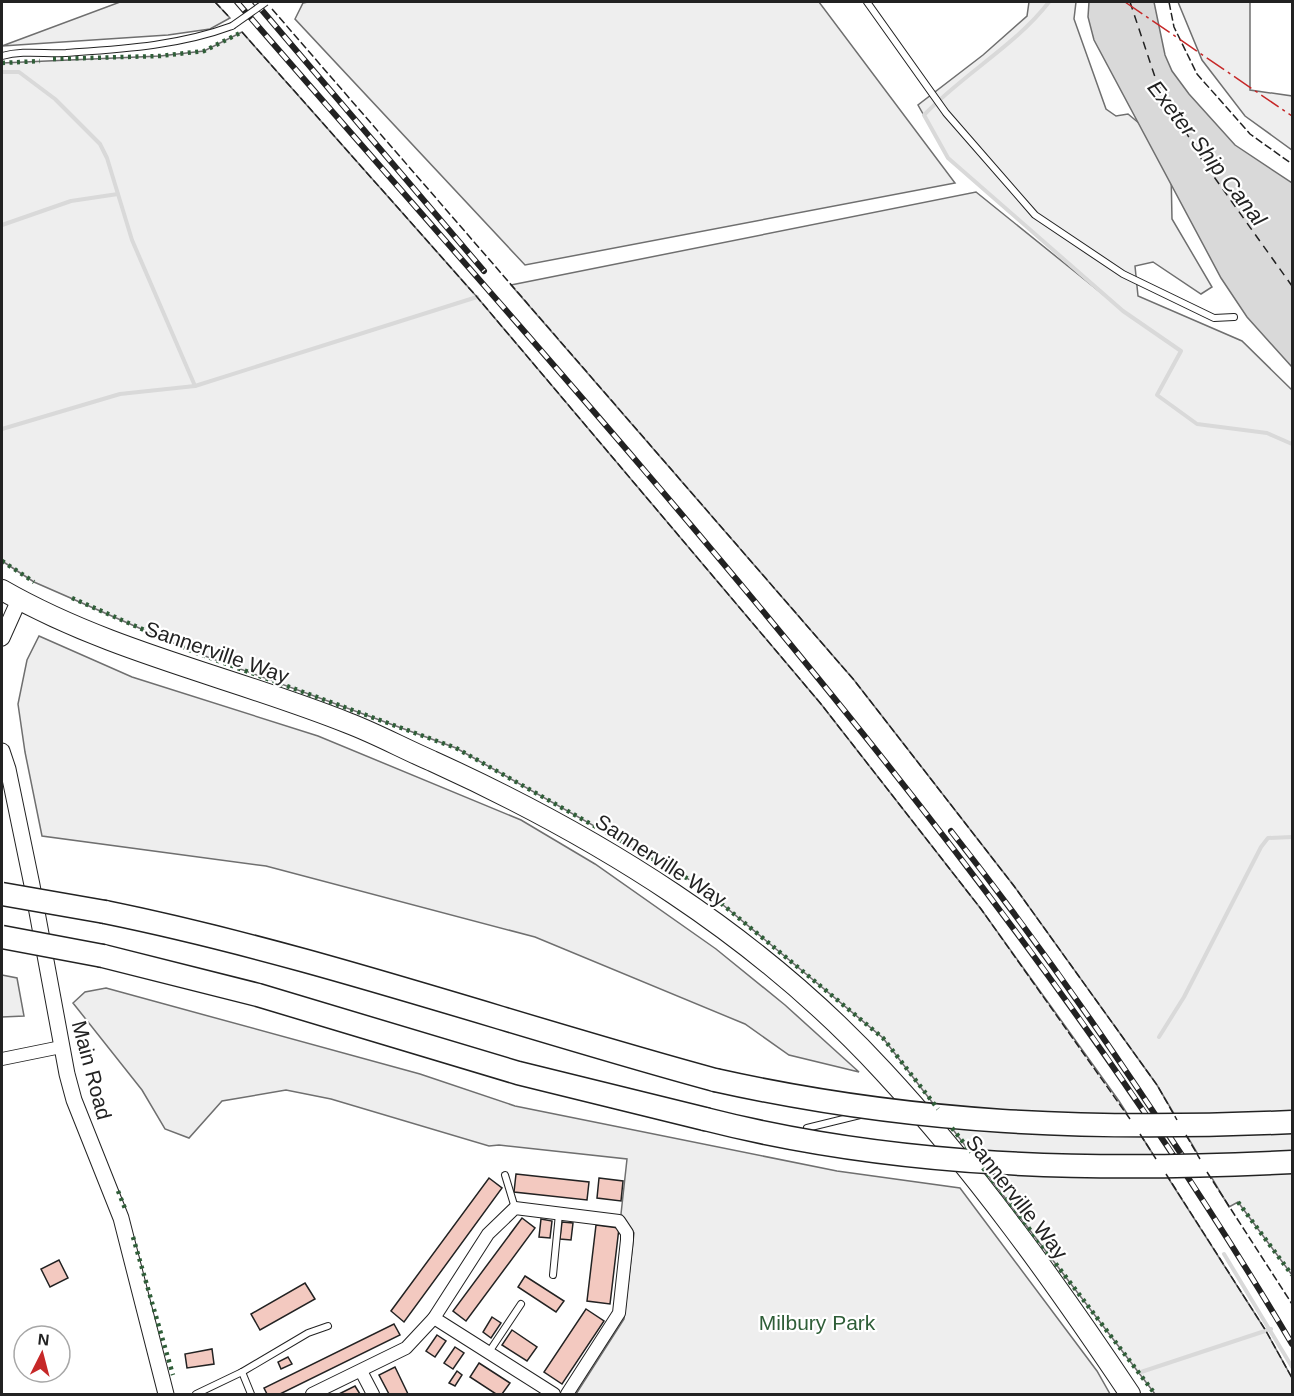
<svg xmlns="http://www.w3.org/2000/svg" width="1294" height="1396" viewBox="0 0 1294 1396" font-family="Arial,sans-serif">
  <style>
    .green { fill: #eee; stroke: #6f6f6f; stroke-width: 1.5 }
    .water { fill: #d9d9d9; stroke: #6f6f6f; stroke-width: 1.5 }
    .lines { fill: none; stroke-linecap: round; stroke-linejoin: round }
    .stream { stroke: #d9d9d9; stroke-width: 4 }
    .ferry { stroke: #222; stroke-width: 1.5; stroke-dasharray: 8 6; stroke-linecap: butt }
    .building { fill: #f3c9c0; stroke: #222; stroke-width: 1.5 }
    .service-casing { stroke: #222; stroke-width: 8 }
    .minor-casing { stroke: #222; stroke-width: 14 }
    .tertiary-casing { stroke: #222; stroke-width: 17 }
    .primary-casing { stroke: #222; stroke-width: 22 }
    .motorway-casing { stroke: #222; stroke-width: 25 }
    .service { stroke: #fff; stroke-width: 6 }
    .minor { stroke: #fff; stroke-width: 12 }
    .tertiary { stroke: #fff; stroke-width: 15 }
    .primary { stroke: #fff; stroke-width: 20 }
    .motorway { stroke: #fff; stroke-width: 22 }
    .rail-casing { stroke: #222; stroke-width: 6 }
    .rail { stroke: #fff; stroke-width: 4; stroke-dasharray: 11; stroke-linecap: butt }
    .service-bridge-casing { stroke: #222; stroke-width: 8; stroke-linecap: butt }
    .motorway-bridge-casing { stroke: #222; stroke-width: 25; stroke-linecap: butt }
    .service-bridge { stroke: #fff; stroke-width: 6 }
    .motorway-bridge { stroke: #fff; stroke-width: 22 }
    .hedge { stroke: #2f5e38; stroke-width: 4.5; stroke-dasharray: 3 4.5; stroke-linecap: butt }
    .fence { stroke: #222; stroke-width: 1.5; stroke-dasharray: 8 3; stroke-linecap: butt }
    .power { stroke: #c62828; stroke-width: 1.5; stroke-dasharray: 21 4.5 3 4.5; stroke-linecap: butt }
    .labels { text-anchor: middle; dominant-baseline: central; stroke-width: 4.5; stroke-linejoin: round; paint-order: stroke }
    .street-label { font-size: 21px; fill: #222; stroke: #fff }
    .park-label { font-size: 21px; fill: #2f5e38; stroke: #fff }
    .water-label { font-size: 22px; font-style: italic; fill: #222; stroke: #fff }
  </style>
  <rect width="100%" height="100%" fill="#fff"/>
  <g class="green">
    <path d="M120,2H215L230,18L210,29L168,35L2,46Z"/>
    <path d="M308,2H819L955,183L525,265L295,19L303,3Z"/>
    <path d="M1029,2H1076L1074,19L1106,109L1116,116L1128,114L1152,134L1171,171L1172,219L1212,287L1201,294L1153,262L1135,266L1138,296L1242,341L1292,390V1275L1238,1202L1229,1207L1157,1085L1014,886L854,680L511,285L976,192L1105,296L948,158L918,105L983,55L1027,16Z"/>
    <path d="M1178,2H1250V90L1292,96V150L1245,116L1202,60Z"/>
    <path d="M242,32L477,297L821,704L981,909L1119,1101L1266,1331L1292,1378V1394H1155L883,1038L699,885L456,748L194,652L34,582L2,561V63L160,56L204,51Z"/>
    <path d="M39,636L132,677L318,736L521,820L595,864L716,949L785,1005L859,1072L789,1055L745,1024L535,937L266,866L42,836L25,752L18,704L27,660Z"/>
    <path d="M2,975L17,978L24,1016L2,1017Z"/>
    <path d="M106,988L420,1074L515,1106L837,1171L960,1188L1097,1371L1110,1394H576L624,1319L634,1233L621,1214L627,1159L499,1145L489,1146L331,1099L286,1090L222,1101L189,1138L165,1129L142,1090L73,1003L85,992Z"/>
  </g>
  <path class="water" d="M1089,2H1154L1165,55L1172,71L1189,94L1235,145L1292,183V367L1247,317L1221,278L1094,40L1088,17Z"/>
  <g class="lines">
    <g class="stream">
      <path d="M1049,2C1015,46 963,74 924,115L948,158L1123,311L1181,351L1157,395L1197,424L1267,433L1292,444"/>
      <path d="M2,72H19L55,99L100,144L107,158L132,240L195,386"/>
      <path d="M2,225L71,201L118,194"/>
      <path d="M2,429L120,394L195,386L477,297"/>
      <path d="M1159,1037L1184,997L1261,847L1268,838L1292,837"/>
      <path d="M1224,1254L1292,1367"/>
      <path d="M1141,1372L1271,1329"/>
    </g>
    <path class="ferry" d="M1130,2L1156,80L1202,160L1292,286"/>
  </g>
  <g class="building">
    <path d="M516,1174L589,1182L587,1200L514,1192Z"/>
    <path d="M489,1178L502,1188L404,1322L391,1311Z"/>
    <path d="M599,1178L623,1181L621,1201L597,1198Z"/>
    <path d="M522,1218L535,1228L466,1321L453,1311Z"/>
    <path d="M541,1219L552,1221L550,1238L539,1237Z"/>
    <path d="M562,1222L573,1223L571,1240L560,1239Z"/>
    <path d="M596,1225L619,1228L610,1304L587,1301Z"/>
    <path d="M59,1260L68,1278L50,1287L41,1269Z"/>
    <path d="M525,1276L564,1301L556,1312L518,1287Z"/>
    <path d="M305,1283L315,1299L260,1330L251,1314Z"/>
    <path d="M586,1309L604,1321L562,1384L544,1372Z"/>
    <path d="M492,1317L501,1323L491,1338L483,1332Z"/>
    <path d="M394,1324L400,1335L280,1394H267L264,1388Z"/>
    <path d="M512,1330L537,1347L527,1361L502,1345Z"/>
    <path d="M437,1335L446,1341L435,1357L426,1351Z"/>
    <path d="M455,1347L464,1353L453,1369L444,1363Z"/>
    <path d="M212,1349L214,1364L187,1368L185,1354Z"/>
    <path d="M288,1357L292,1364L281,1369L278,1362Z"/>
    <path d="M479,1363L510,1383L502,1394H496L470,1377Z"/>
    <path d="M395,1367L408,1394H389L379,1375Z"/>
    <path d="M457,1371L462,1375L455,1386L449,1383Z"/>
    <path d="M355,1386L360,1394H339Z"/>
  </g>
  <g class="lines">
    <defs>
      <g id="service">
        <path d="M867,2L946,113L1035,215L1123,274L1214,318L1234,317"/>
        <path d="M2,56C23,50 44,54 66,53C122,49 178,46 232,26"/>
        <path d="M807,1128L860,1115"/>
        <path d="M505,1175L515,1208"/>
        <path d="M553,1275L559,1214"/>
        <path d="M489,1352L521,1304"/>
        <path d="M242,1372L251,1394"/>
        <path d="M196,1394L242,1372L308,1333L328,1326"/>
      </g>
      <g id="minor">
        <path d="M2,1059L61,1047"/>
        <path d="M434,1318L554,1394"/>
        <path d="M362,1373L373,1394"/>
        <path d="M312,1394L406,1348L434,1318L488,1234L515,1208L619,1221L627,1233V1240L619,1313L567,1394"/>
      </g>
      <g id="tertiary">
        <path d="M2,638L19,600"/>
        <path d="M2,751L8,769L32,885L67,1074L74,1100L121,1218L166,1394"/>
      </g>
      <path id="primary" d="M2,590C110,652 233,677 348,723C377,734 404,749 432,761C599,837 758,935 883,1071C975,1170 1055,1282 1130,1394"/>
      <g id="motorway">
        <path d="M105,912C311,954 512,1025 715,1080"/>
        <path d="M103,956L258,995L518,1073L705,1119"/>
      </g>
    </defs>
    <use href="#service" class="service-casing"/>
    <use href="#minor" class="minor-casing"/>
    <use href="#tertiary" class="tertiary-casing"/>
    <use href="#primary" class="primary-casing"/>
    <use href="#motorway" class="motorway-casing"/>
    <use href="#service" class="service"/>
    <use href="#minor" class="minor"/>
    <use href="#tertiary" class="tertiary"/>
    <use href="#primary" class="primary"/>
    <use href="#motorway" class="motorway"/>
    <defs>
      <g id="rail">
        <path d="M237,2C610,433 1000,851 1292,1344"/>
        <path d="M255,2L484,271"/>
        <path d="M951,831C1035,938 1113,1049 1187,1163"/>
      </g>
    </defs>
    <use href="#rail" class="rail-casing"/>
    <use href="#rail" class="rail"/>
    <defs>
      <path id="service-bridge" d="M232,26L266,2"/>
      <g id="motorway-bridge">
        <path d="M2,894L105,912"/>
        <path d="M2,937L103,956"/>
        <path d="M715,1080C912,1124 1091,1131 1292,1122"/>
        <path d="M705,1119C897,1168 1096,1172 1292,1162"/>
      </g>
    </defs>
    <use href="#service-bridge" class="service-bridge-casing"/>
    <use href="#motorway-bridge" class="motorway-bridge-casing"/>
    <use href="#service-bridge" class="service-bridge"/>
    <use href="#motorway-bridge" class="motorway-bridge"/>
    <g class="hedge">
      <path d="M53,59L160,56L204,51L242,32"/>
      <path d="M2,63L40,61"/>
      <path d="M2,561L34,582"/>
      <path d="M72,598L194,652L456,748L699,885L883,1038L938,1109"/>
      <path d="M952,1128L971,1152"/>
      <path d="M983,1168L1155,1394"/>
      <path d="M118,1191L126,1211"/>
      <path d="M1238,1202L1292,1275"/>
      <path d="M133,1237L173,1375"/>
    </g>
    <g class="fence">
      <path d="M215,2L230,18"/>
      <path d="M1169,2L1174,27L1197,74L1250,134L1292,164"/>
      <path d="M272,9L854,680L1014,886L1157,1085L1177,1120"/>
      <path d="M242,32L477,297L821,704L981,909L1130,1119"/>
      <path d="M1140,1134L1156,1159"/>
      <path d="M1186,1135L1200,1159"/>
      <path d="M1207,1172L1292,1304"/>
      <path d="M1166,1174L1266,1331L1292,1378"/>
    </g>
    <path class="power" d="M1125,2L1292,116"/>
  </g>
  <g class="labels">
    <g class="street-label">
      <text transform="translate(217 652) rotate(19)">Sannerville Way</text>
      <text transform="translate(661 860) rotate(33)">Sannerville Way</text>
      <text transform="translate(92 1070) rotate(75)">Main Road</text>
      <text transform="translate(1017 1197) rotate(52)">Sannerville Way</text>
    </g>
    <g class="park-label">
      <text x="817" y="1322">Milbury Park</text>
    </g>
    <g class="water-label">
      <text transform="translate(1207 153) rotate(52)">Exeter Ship Canal</text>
    </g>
  </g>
  <rect width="1294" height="1396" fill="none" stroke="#222222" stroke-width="6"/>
  <g transform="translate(42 1354) rotate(6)"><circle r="28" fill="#ffffff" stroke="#a7a7a7" stroke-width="1.5"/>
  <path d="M0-4.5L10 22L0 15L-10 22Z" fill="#c62828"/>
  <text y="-9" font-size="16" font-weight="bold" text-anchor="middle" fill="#222222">N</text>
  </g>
</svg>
